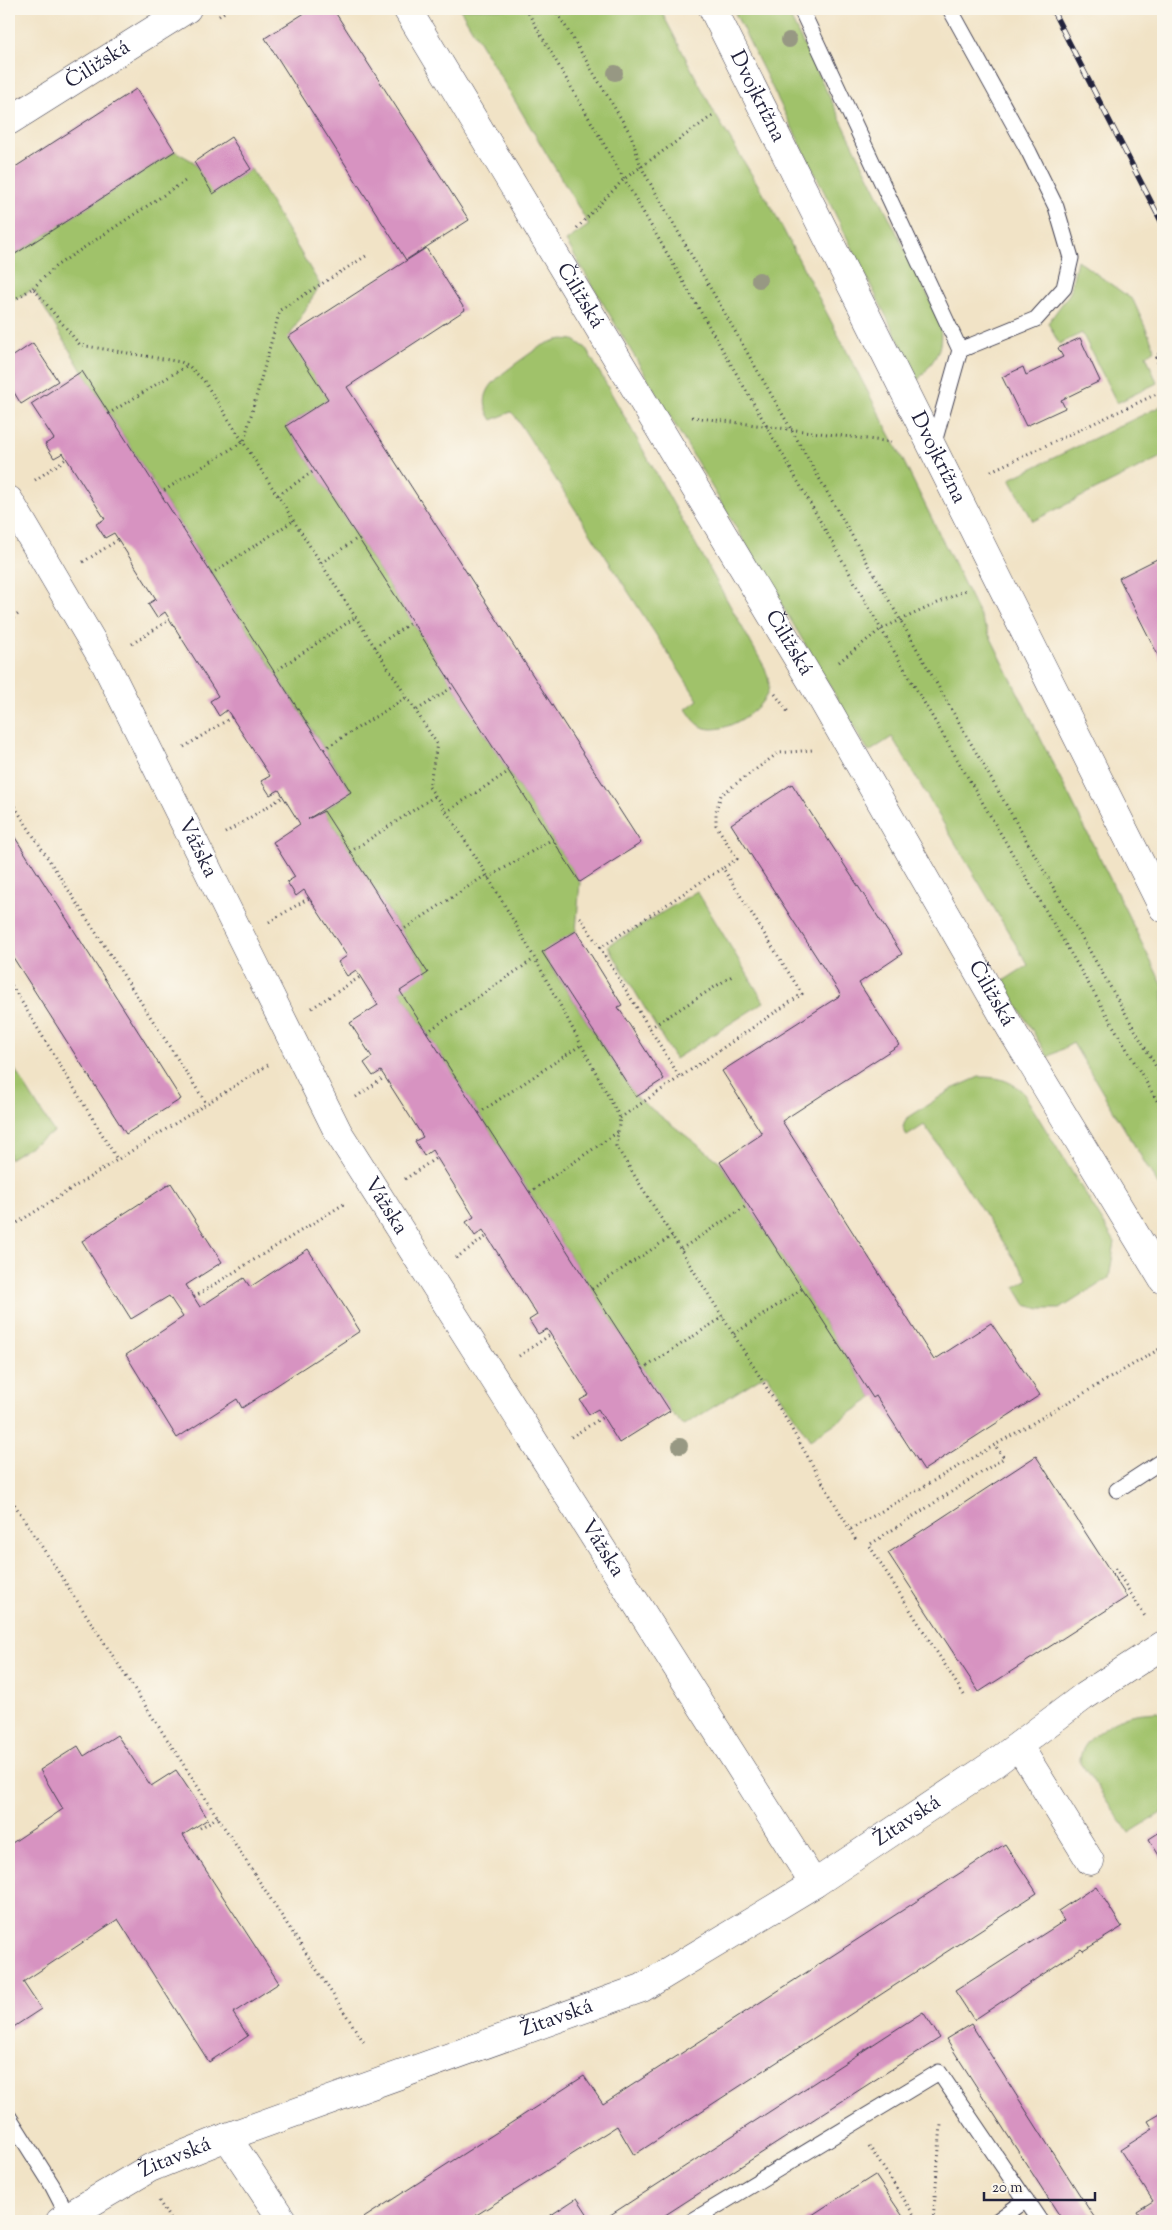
<svg xmlns="http://www.w3.org/2000/svg" width="1172" height="2230" viewBox="0 0 1172 2230" font-family="'Sorts Mill Goudy',serif">
  <style>
    .green { fill: #a0c26b; stroke: #617253 }
    .building { fill: #d793c1 }
    .lines { fill: none; stroke-linecap: round; stroke-linejoin: round }
    .service-casing { stroke: #413f50; stroke-width: 17 }
    .minor-casing { stroke: #413f50; stroke-width: 29 }
    .tertiary-casing { stroke: #413f50; stroke-width: 29 }
    .path { stroke: #413f50; stroke-width: 3; stroke-dasharray: 1 4; stroke-linecap: butt }
    .service { stroke: #fff; stroke-width: 15 }
    .minor { stroke: #fff; stroke-width: 28 }
    .tertiary { stroke: #fff; stroke-width: 28 }
    .rail-casing { stroke: #22223b; stroke-width: 5.5 }
    .rail { stroke: #fbf7ec; stroke-width: 4; stroke-dasharray: 11; stroke-linecap: butt }
    .tree { fill: #979883 }
    .labels { text-anchor: middle; dominant-baseline: central; stroke-width: 4.5; stroke-linejoin: round; paint-order: stroke }
    .street-label { font-size: 21px; fill: #22223b; stroke: #fbf7ec }
  </style>
  <rect width="100%" height="100%" fill="#fbf7ec"/>
  <filter id="ink" filterUnits="userSpaceOnUse"><feTurbulence type="fractalNoise" baseFrequency=".02" numOctaves="2"/><feDisplacementMap in="SourceGraphic" scale="10" xChannelSelector="R" yChannelSelector="G"/><feConvolveMatrix kernelMatrix="1 2 1 2 8 2 1 2 1" color-interpolation-filters="sRGB"/></filter>
  <filter id="wash" filterUnits="userSpaceOnUse"><feTurbulence type="fractalNoise" baseFrequency=".0096" numOctaves="4" result="noise"/><feDisplacementMap in="SourceGraphic" scale="20" xChannelSelector="R" yChannelSelector="G"/><feGaussianBlur stdDeviation="1.12" result="paint"/><feColorMatrix in="noise" values="0 0 0 0 0 0 0 0 0 0 0 0 0 0 0 0 0 1.4 0 .05"/><feComposite in="paint" operator="in"/></filter>
  <g filter="url(#wash)">
    <rect width="100%" height="100%" fill="#f1e3c6"/>
    <g class="green">
      <path d="M460,9H660L715,114L772,208L894,442L1163,986V1193L1073,1043L1048,1057L1003,981L1028,965L892,737L869,752L566,241L589,225Z"/>
      <path d="M733,9H786L939,318C944,350 938,356 918,380Z"/>
      <path d="M175,151L194,162L214,193L251,169L320,285L289,337L328,399L286,426L580,882L576,931L542,953L636,1097L720,1162L873,1398L810,1440L766,1374L683,1426L670,1411L400,991L428,972L324,811L351,791L82,371L33,289L9,303V258Z"/>
      <path d="M1077,260L1133,300L1155,349L1146,355L1157,383L1117,403L1082,333L1059,344L1048,323L1070,293Z"/>
      <path d="M563,339L574,340L586,348L765,668C768,677 771,685 767,694C759,712 725,734 705,728C696,725 691,716 686,709L698,700L515,416L511,412L492,420C473,393 498,377 518,362C534,351 543,342 563,339Z"/>
      <path d="M1163,405V456L1033,521L1010,479Z"/>
      <path d="M697,891L764,1002L675,1059L608,946Z"/>
      <path d="M9,1060L54,1132L9,1159Z"/>
      <path d="M979,1077C997,1077 1008,1079 1022,1091L1115,1242L1109,1278L1060,1309H1041L1026,1305L1015,1287L1028,1279L935,1140L924,1125L907,1136L903,1127L906,1119L952,1089Z"/>
      <path d="M1157,1712L1163,1714V1812L1129,1833L1080,1762C1079,1742 1105,1726 1122,1718C1133,1713 1145,1713 1157,1712Z"/>
    </g>
    <g id="blocks">
      <g class="building">
        <path d="M311,9H333L469,220L406,260L265,38Z"/>
        <path d="M136,89L175,151L9,258V171Z"/>
        <path d="M231,137L251,169L213,194L194,162Z"/>
        <path d="M426,248L465,310L347,387L641,843L580,882L286,426L328,399L288,337Z"/>
        <path d="M1080,338L1100,381L1061,400L1065,408L1026,426L1002,377L1023,367L1026,375L1063,357L1058,348Z"/>
        <path d="M33,343L58,381L21,404L9,384V359Z"/>
        <path d="M82,371L351,792L308,819L324,811L428,973L400,991L670,1411L619,1443L598,1409L589,1414L580,1400L589,1395L547,1329L538,1334L529,1320L537,1315L483,1230L475,1236L466,1222L474,1217L432,1150L424,1156L415,1141L423,1137L381,1071L373,1076L364,1063L372,1057L350,1023L378,1005L356,970L347,976L338,962L347,956L304,890L296,896L287,882L295,877L273,842L300,824L279,790L270,795L261,781L270,776L227,710L219,716L210,701L218,696L165,612L157,618L148,604L156,599L114,533L105,538L96,524L105,519L63,453L54,458L45,444L54,439L31,404Z"/>
        <path d="M1163,556V665L1119,578Z"/>
        <path d="M792,784L902,954L859,983L899,1045L782,1121L934,1360L991,1323L1040,1395L924,1470L876,1396L873,1398L720,1162L762,1134L722,1071L841,995L731,824Z"/>
        <path d="M9,828L181,1099L126,1134L9,951Z"/>
        <path d="M576,931L622,1005L618,1007L664,1079L636,1097L542,952Z"/>
        <path d="M171,1183L222,1262L186,1285L200,1307L244,1278L250,1287L308,1249L360,1331L242,1408L237,1399L177,1438L126,1355L183,1317L169,1296L131,1319L82,1241Z"/>
        <path d="M1036,1456L1127,1597L979,1692L888,1553Z"/>
        <path d="M117,1735L151,1786L176,1770L192,1794L208,1819L183,1835L279,1983L233,2013L248,2036L209,2062L118,1919L23,1982L41,2009L9,2030V1845L63,1809L40,1770L78,1746L84,1756Z"/>
        <path d="M1163,1830V1862L1149,1839Z"/>
        <path d="M1005,1844L1037,1893L634,2155L617,2126L467,2221H359L584,2076L603,2104Z"/>
        <path d="M1096,1886L1122,1927L1083,1951L1081,1949L974,2020L955,1991L1064,1921L1058,1911Z"/>
        <path d="M923,2012L940,2038L656,2221H601Z"/>
        <path d="M971,2024L1090,2211L1097,2221H1063L1005,2131L946,2039Z"/>
        <path d="M1162,2113L1163,2221H1143L1137,2211L1153,2201L1120,2150L1153,2129L1148,2121Z"/>
        <path d="M875,2175L906,2221H803L826,2206Z"/>
        <path d="M577,2198L592,2221H541L548,2217Z"/>
      </g>
    </g>
  </g>
  <g filter="url(#ink)">
    <use href="#blocks" fill-opacity="0" stroke="#413f50" stroke-width="1"/>
    <g class="lines">
      <defs>
        <g id="service">
          <path d="M801,9L960,350L1036,319L1064,288L1071,258L1056,207L1029,152L950,9"/>
          <path d="M933,446L960,350L969,346"/>
          <path d="M1117,1490L1163,1460"/>
          <path d="M9,2117L52,2185L68,2216"/>
          <path d="M692,2221L939,2072L1040,2221"/>
          <path d="M997,2221L1026,2200"/>
        </g>
        <g id="minor">
          <path id="s1" d="M407,9L822,699L1011,1029L1163,1280"/>
          <path id="s2" d="M9,121L187,9"/>
          <path id="s3" d="M9,500L105,663L338,1132L814,1884"/>
          <path d="M1019,1746L1090,1861"/>
          <path d="M227,2137L283,2221"/>
          <path id="s4" d="M60,2221L150,2168L227,2137L642,1988L814,1884L995,1763L1083,1697L1163,1645"/>
        </g>
        <g id="tertiary">
          <path id="s5" d="M713,9L1163,908"/>
        </g>
      </defs>
      <use href="#service" class="service-casing"/>
      <use href="#minor" class="minor-casing"/>
      <use href="#tertiary" class="tertiary-casing"/>
      <g class="path">
        <path d="M526,9L766,425L881,629L1163,1111"/>
        <path d="M555,9L631,135L641,167L1163,1079"/>
        <path d="M219,16L226,11"/>
        <path d="M577,228L624,179L715,114"/>
        <path d="M33,288L56,266L185,181"/>
        <path d="M9,303L33,288L80,345L181,362L188,365L204,381L437,744L429,787C503,891 560,1006 620,1118L616,1146L783,1414L857,1542"/>
        <path d="M1163,352L1155,356L1163,374"/>
        <path d="M108,414L188,365"/>
        <path d="M692,417L891,442"/>
        <path d="M991,471L1163,391"/>
        <path d="M35,480L66,459"/>
        <path d="M160,493L244,441L280,310L366,256"/>
        <path d="M278,495L314,471"/>
        <path d="M83,562L118,540"/>
        <path d="M321,563L358,538"/>
        <path d="M211,574L293,521"/>
        <path d="M9,621L21,612"/>
        <path d="M132,644L169,620"/>
        <path d="M375,647L412,622"/>
        <path d="M839,662L881,629L966,590"/>
        <path d="M274,672L356,617"/>
        <path d="M775,694L788,712"/>
        <path d="M417,710L453,687"/>
        <path d="M184,747L232,717"/>
        <path d="M324,749L407,697"/>
        <path d="M9,798L206,1103"/>
        <path d="M446,812L508,772"/>
        <path d="M225,833L283,797"/>
        <path d="M350,852L435,796"/>
        <path d="M488,878L551,840"/>
        <path d="M580,917L600,948"/>
        <path d="M269,922L309,898"/>
        <path d="M401,931L486,875"/>
        <path d="M9,981L117,1159"/>
        <path d="M312,1008L360,977"/>
        <path d="M650,1028L732,976"/>
        <path d="M427,1032L534,959"/>
        <path d="M679,1076L600,948L724,867"/>
        <path d="M356,1097L385,1077"/>
        <path d="M479,1113L581,1045"/>
        <path d="M620,1118L802,994L723,868L737,859L716,825V811L721,795L778,753L813,750"/>
        <path d="M405,1179L436,1158"/>
        <path d="M530,1192L618,1132"/>
        <path d="M9,1228L268,1065"/>
        <path d="M681,1249L748,1205"/>
        <path d="M456,1258L487,1236"/>
        <path d="M592,1289L672,1236"/>
        <path d="M194,1297L344,1204"/>
        <path d="M734,1334L802,1289"/>
        <path d="M519,1356L550,1335"/>
        <path d="M643,1369L723,1317"/>
        <path d="M571,1437L603,1417"/>
        <path d="M9,1496L365,2044"/>
        <path d="M851,1529L1163,1347"/>
        <path d="M1115,1568L1146,1618"/>
        <path d="M964,1695L869,1545L1004,1458L994,1444"/>
        <path d="M200,1828L218,1817"/>
        <path d="M869,2146L918,2221"/>
        <path d="M159,2201L171,2221"/>
        <path d="M933,2221L941,2125"/>
      </g>
      <use href="#service" class="service"/>
      <use href="#minor" class="minor"/>
      <use href="#tertiary" class="tertiary"/>
      <defs>
        <path id="rail" d="M1052,9L1163,225"/>
      </defs>
      <use href="#rail" class="rail-casing"/>
      <use href="#rail" class="rail"/>
    </g>
    <g class="tree">
      <circle cx="789" cy="40" r="8"/>
      <circle cx="615" cy="73" r="8"/>
      <circle cx="759" cy="280" r="8"/>
      <circle cx="680" cy="1446" r="8"/>
    </g>
  </g>
  <g class="labels">
    <g class="street-label">
      <text stroke="none"><textPath href="#s2" startOffset="105">Čiližská</textPath></text>
      <text stroke="none"><textPath href="#s5" startOffset="98">Dvojkrížna</textPath></text>
      <text stroke="none"><textPath href="#s1" startOffset="335">Čiližská</textPath></text>
      <text stroke="none"><textPath href="#s5" startOffset="502">Dvojkrížna</textPath></text>
      <text stroke="none"><textPath href="#s1" startOffset="740">Čiližská</textPath></text>
      <text stroke="none"><textPath href="#s3" startOffset="396">Vážska</textPath></text>
      <text stroke="none"><textPath href="#s1" startOffset="1145">Čiližská</textPath></text>
      <text stroke="none"><textPath href="#s3" startOffset="801">Vážska</textPath></text>
      <text stroke="none"><textPath href="#s3" startOffset="1206">Vážska</textPath></text>
      <text stroke="none"><textPath href="#s4" startOffset="942">Žitavská</textPath></text>
      <text stroke="none"><textPath href="#s4" startOffset="538">Žitavská</textPath></text>
      <text stroke="none"><textPath href="#s4" startOffset="132">Žitavská</textPath></text>
    </g>
  </g>
  <rect width="1172" height="2230" fill="none" stroke="#fbf7ec" stroke-width="30"/>
  <path d="M984 2192v8h111v-8" fill="none" stroke="#22223b" stroke-width="2.5"/>
  <text x="992" y="2192" font-size="15" fill="#22223b" stroke="#fbf7ec" stroke-width="4" paint-order="stroke">20 m</text>
</svg>
